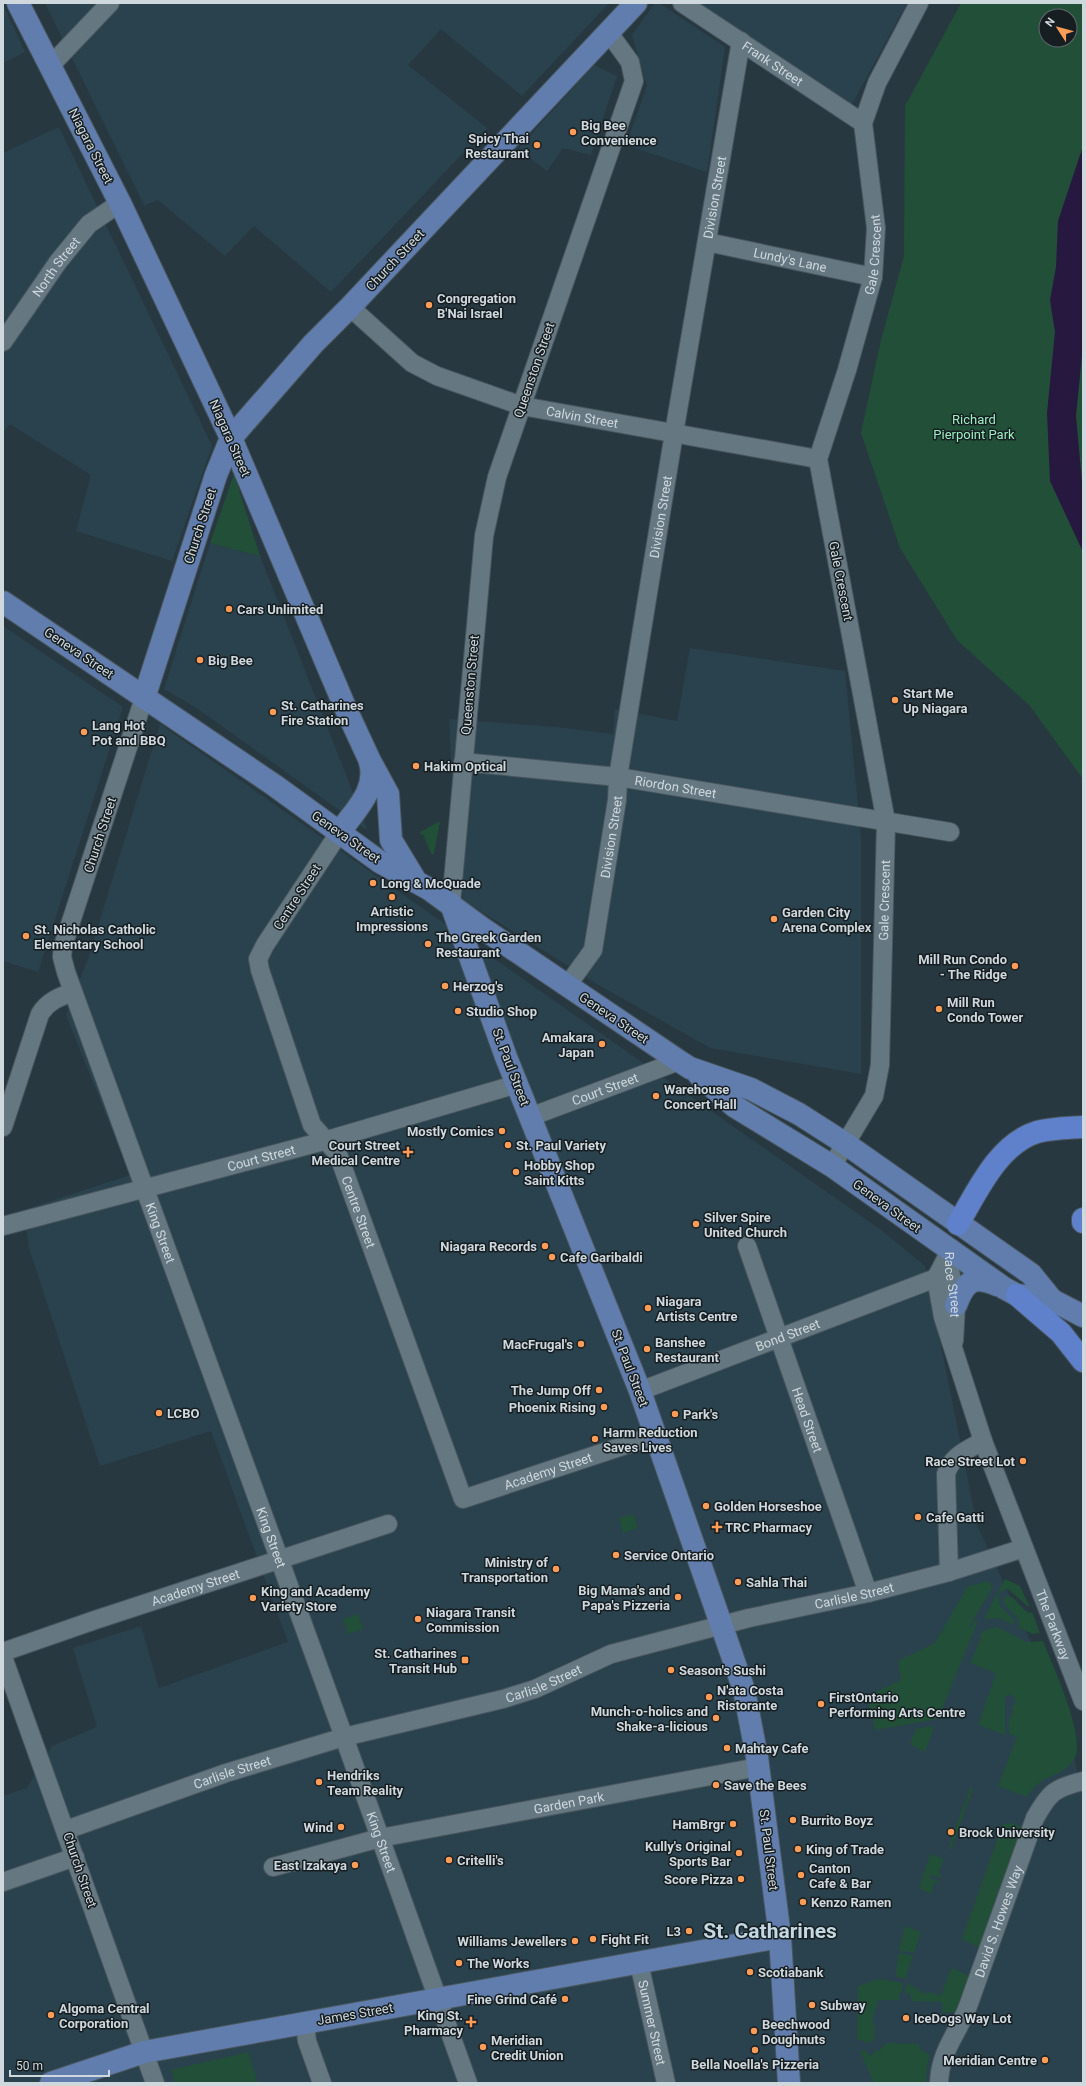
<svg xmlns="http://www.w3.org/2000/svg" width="1086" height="2086" viewBox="0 0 1086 2086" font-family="Roboto,sans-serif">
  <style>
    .built { fill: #2a424d }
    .green { fill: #224f38; fill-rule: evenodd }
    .water { fill: #27183f }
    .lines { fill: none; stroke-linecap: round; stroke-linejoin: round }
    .minor-casing { stroke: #49565e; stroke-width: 20 }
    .major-casing { stroke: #49565e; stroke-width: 24 }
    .highway-casing { stroke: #49565e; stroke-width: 24 }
    .minor { stroke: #657780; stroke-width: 18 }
    .major { stroke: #617dad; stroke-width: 22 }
    .highway { stroke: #5f81cb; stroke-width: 22 }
    .poi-dot { fill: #fd9c56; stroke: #171e22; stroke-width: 1.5 }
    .labels { text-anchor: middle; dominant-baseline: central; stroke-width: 3; stroke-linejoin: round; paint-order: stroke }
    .street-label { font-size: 13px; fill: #ced8dd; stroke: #171e22 }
    .poi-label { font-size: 13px; font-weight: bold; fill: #ced8dd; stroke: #171e22; text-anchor: start }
    .park-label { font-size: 13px; fill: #9ceec1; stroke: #171e22 }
    .town-label { font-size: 21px; font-weight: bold; fill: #c4d8e2; stroke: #171e22 }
  </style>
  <rect width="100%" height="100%" fill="#283840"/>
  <g class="built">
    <path d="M45,3H609L522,96L441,29L408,65L487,128L331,292L254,226L225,256L158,200L144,205Z"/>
    <path d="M655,3H659L725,47L707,172L626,145L647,86L632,35Z"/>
    <path d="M699,3H907L850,108Z"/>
    <path d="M3,4L25,52L3,63Z"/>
    <path d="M594,65L617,76L591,155L563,148L547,171L518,149Z"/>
    <path d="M59,127L212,446L172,561L76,531L91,475L10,424L3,433V153Z"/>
    <path d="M210,543L260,556L368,831L198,709L164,689Z"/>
    <path d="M3,626L123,707L38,972L3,961Z"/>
    <path d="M690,648L845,671L861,838V1074L710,1048L597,984L463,900L454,822L449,719L556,727L613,734L615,709L677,721Z"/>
    <path d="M160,724L881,1230L925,1266L977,1525L1066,1718L1083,1800V2083H3V1796L27,1788L52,1746L97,1727L73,1648L141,1626L159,1688L288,1642L211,1431L100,1466L29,1248L24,1210L130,1175L66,1015L88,959Z"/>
  </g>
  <g class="green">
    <path d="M961,3H1083V779L1030,706L957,640L900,548L861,433L881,340L904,256L905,106ZM1046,16H1070V40H1046Z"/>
    <path d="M234,474L260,556L210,543Z"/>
    <path d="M440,821L434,854H431L423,834L421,835L420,832Z"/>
    <path d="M633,1514L638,1528L623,1533L619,1518Z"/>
    <path d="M1005,1579L1020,1586L1030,1607L1026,1605L1008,1589L1003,1590L998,1594L1000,1606L1013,1619L1014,1625L999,1618L984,1619Z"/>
    <path d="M990,1581L989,1583L993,1586L969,1627L970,1628L977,1618V1623L938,1719L875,1730L868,1698H863L901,1680L898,1661L935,1643L968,1586Z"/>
    <path d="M1010,1596C1018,1601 1021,1609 1030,1613L1032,1612L1040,1633L1033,1634L1019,1628C1021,1616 1009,1611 1003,1602L1005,1597Z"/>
    <path d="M358,1614L363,1629L348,1634L343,1619Z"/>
    <path d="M997,1627L1026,1642L1043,1641C1055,1671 1077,1718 1077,1749C1077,1755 1074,1761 1069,1765C1054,1780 1039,1775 1027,1797L998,1786L1017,1737L1009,1734V1717L1012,1716V1707L1016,1703L1014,1697L1009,1694L1005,1697V1735L978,1725L996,1673L970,1663L980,1640V1635L985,1630L987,1631L988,1629Z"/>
    <path d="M931,1726L934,1728L925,1752L910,1744L916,1729Z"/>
    <path d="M970,1788L973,1789L951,1849H948Z"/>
    <path d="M1012,1823L1024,1828L980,1948L962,1939L1003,1824Z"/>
    <path d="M930,1854L944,1859L938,1873L941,1875L940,1878L930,1875L929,1878L939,1881L938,1884L934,1882L931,1894L919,1888Z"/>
    <path d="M905,1926L921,1932L914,1953L899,1950Z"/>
    <path d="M899,1953L913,1956L905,1979L895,1976Z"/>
    <path d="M953,1968L971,1977L956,2012L942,2013V2002L912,2001L910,1993H905L907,1984L918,1988V1991L927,1994L930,1992L941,1996L950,1971Z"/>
    <path d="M879,1979L903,1983L902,1991L899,1993V2000H878L876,2009L874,2010L873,2024L875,2025V2038L869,2043L857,2039L858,1986Z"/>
    <path d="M886,2043L919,2044L920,2050L930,2055L927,2066L926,2083H874L860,2051L865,2050L870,2056L876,2051L880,2050Z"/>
    <path d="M248,2052L258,2083H175L171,2070Z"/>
  </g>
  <path class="water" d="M1083,146L1082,355L1076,416L1083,493V552L1050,481L1047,413L1055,332L1050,300L1056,267L1058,221Z"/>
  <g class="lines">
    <defs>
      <g id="minor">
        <path id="s1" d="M682,3L863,123"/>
        <path d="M51,65L110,3"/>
        <path id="s2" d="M707,242L873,277"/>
        <path id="s3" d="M350,307L412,363L437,376L522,406L818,459"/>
        <path id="s4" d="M3,342L58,262L89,224L120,203"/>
        <path id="s5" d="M144,698L63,946L62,957L66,972L344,1737L468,2083"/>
        <path id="s6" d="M463,762L618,777L950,832"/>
        <path id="s7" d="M339,833L265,945L258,959L260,970L312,1125L338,1154L463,1499L656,1435"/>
        <path d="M451,904L484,536L497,477L634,81L630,62L609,33"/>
        <path id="s8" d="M567,986L593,950L617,800L618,777L674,433L741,41"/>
        <path id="s9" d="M530,1117L679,1061"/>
        <path d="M3,1127L40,1014C48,1001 59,997 73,992"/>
        <path id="s10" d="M832,1166L874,1096L880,1065L886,822L818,459L847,370L873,277L876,228L863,123L877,83L919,3"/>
        <path id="s11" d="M3,1226L324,1141L517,1084"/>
        <path id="s12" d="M747,1246L868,1593"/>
        <path id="s13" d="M950,1251L936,1278L943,1317L983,1441L1083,1701"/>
        <path id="s14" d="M950,1251V1270L956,1305L954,1341"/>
        <path id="s15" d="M640,1391L936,1278"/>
        <path d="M949,1572L946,1474C951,1456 967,1450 983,1441"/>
        <path id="s16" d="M3,1652L95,1620L388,1524"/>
        <path d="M3,1657L155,2083"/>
        <path id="s17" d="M66,1830L226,1773L344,1737L503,1699L535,1689L611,1654L749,1618L868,1593L949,1572L1024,1548"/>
        <path id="s18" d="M273,1867L380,1838L758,1767"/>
        <path d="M3,1882L75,1857"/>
        <path id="s19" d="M639,1963L666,2083"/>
        <path d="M305,2023L307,2041L322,2083"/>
        <path id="s20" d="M939,2083C940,2052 956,2036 967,2009L1035,1818C1049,1793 1054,1788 1083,1781"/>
      </g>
      <g id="major">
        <path d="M18,3L120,203L231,438L345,707L370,761L388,794L391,840L414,878"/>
        <path d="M3,602L274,785L380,862L429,889L482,928L679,1061L690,1068L751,1089L799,1114L846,1144L1031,1274L1052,1300"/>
        <path d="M144,698L216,475L231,438L313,344L350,307L636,3"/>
        <path d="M339,833C354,811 378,791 370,762"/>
        <path d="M451,904L506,1057L640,1391L744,1690L757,1757L780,1937L789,2083"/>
        <path d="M699,1075L734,1106L832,1166L1004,1288L1017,1295L1052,1300L1083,1316"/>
        <path d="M956,1305C965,1281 973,1275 997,1285"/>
        <path d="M51,2083L144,2052L780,1937"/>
      </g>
      <g id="highway">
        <path d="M1083,1219V1222"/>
        <path d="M958,1224C977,1192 998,1144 1037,1132C1052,1128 1068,1128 1083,1127"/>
        <path d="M1017,1295L1061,1333L1083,1361"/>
      </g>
    </defs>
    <use href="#minor" class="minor-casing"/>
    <use href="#major" class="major-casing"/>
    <use href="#highway" class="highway-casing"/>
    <use href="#minor" class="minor"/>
    <use href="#major" class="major"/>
    <use href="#highway" class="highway"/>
  </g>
  <g class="poi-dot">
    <circle cx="573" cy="132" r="4"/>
    <circle cx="537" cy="145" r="4"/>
    <circle cx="429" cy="305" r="4"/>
    <circle cx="229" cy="609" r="4"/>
    <circle cx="200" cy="660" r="4"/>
    <circle cx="895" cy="700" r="4"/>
    <circle cx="273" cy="712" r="4"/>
    <circle cx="84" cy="732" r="4"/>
    <circle cx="416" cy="766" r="4"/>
    <circle cx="373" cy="883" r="4"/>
    <circle cx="392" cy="897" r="4"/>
    <circle cx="774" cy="919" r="4"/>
    <circle cx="26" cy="936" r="4"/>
    <circle cx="428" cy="944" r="4"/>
    <circle cx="1015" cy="966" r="4"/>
    <circle cx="445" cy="986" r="4"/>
    <circle cx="939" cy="1009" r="4"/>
    <circle cx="458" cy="1011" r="4"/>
    <circle cx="602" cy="1044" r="4"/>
    <circle cx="656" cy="1096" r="4"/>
    <circle cx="502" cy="1131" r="4"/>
    <circle cx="508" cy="1145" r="4"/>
    <path d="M406 1146h4v4h4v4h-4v4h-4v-4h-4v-4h4z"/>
    <circle cx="516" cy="1172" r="4"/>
    <circle cx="696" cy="1224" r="4"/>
    <circle cx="545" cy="1246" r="4"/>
    <circle cx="552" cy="1257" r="4"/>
    <circle cx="648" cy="1308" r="4"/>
    <circle cx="581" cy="1344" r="4"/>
    <circle cx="647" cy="1349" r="4"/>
    <circle cx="599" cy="1390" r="4"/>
    <circle cx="604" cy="1407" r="4"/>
    <circle cx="159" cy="1413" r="4"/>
    <circle cx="675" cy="1414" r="4"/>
    <circle cx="595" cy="1439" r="4"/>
    <circle cx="1023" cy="1461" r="4"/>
    <circle cx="706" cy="1506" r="4"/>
    <circle cx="918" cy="1517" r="4"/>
    <path d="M715 1521h4v4h4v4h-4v4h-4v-4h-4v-4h4z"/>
    <circle cx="616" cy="1555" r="4"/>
    <circle cx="556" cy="1569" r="4"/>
    <circle cx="738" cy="1582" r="4"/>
    <circle cx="678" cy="1597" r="4"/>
    <circle cx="253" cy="1598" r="4"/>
    <circle cx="418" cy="1619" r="4"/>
    <rect x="461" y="1656" width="8" height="8" rx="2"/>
    <circle cx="671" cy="1670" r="4"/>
    <circle cx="709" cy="1697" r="4"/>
    <circle cx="821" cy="1704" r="4"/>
    <circle cx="716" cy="1718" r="4"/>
    <circle cx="727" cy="1748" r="4"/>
    <circle cx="319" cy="1782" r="4"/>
    <circle cx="716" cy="1785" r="4"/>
    <circle cx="793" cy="1820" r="4"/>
    <circle cx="733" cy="1824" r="4"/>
    <circle cx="341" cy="1827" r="4"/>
    <circle cx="951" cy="1832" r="4"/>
    <circle cx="798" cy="1849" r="4"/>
    <circle cx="739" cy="1853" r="4"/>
    <circle cx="449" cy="1860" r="4"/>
    <circle cx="355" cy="1865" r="4"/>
    <circle cx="801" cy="1875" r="4"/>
    <circle cx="741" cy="1879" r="4"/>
    <circle cx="803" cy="1902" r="4"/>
    <circle cx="689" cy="1931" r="4"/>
    <circle cx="593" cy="1939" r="4"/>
    <circle cx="575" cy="1941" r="4"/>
    <circle cx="459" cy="1963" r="4"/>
    <circle cx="750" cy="1972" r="4"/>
    <circle cx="565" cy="1999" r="4"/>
    <circle cx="812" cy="2005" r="4"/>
    <circle cx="51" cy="2015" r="4"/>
    <circle cx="906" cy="2018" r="4"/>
    <path d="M469 2016h4v4h4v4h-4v4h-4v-4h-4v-4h4z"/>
    <circle cx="754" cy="2031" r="4"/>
    <circle cx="483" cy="2047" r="4"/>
    <circle cx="755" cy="2050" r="4"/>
    <circle cx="1045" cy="2060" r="4"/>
  </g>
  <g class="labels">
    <g class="street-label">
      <text stroke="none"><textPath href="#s1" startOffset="109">Frank Street</textPath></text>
      <text transform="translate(91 146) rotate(63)">Niagara Street</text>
      <text stroke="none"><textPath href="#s8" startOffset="807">Division Street</textPath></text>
      <text stroke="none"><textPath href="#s10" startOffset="938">Gale Crescent</textPath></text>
      <text stroke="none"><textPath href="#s2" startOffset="85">Lundy's Lane</textPath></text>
      <text transform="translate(395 260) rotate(-47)">Church Street</text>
      <text stroke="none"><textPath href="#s4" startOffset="92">North Street</textPath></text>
      <text transform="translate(534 370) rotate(-71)">Queenston Street</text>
      <text stroke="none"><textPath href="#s3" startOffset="263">Calvin Street</textPath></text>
      <text transform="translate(230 438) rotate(66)">Niagara Street</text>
      <text stroke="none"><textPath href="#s8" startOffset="483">Division Street</textPath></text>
      <text transform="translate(200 526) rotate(-72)">Church Street</text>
      <text transform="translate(841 581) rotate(79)">Gale Crescent</text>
      <text transform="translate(79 653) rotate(34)">Geneva Street</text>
      <text transform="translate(470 685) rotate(-85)">Queenston Street</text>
      <text stroke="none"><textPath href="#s6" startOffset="214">Riordon Street</textPath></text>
      <text transform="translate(100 835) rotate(-72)">Church Street</text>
      <text transform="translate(346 837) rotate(35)">Geneva Street</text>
      <text stroke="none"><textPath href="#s8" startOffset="159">Division Street</textPath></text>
      <text transform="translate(297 897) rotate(-57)">Centre Street</text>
      <text stroke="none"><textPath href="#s10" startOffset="278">Gale Crescent</textPath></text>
      <text transform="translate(614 1018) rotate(34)">Geneva Street</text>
      <text transform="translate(511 1067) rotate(69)">St. Paul Street</text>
      <text stroke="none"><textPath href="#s9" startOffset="80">Court Street</textPath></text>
      <text stroke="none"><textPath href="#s11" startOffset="267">Court Street</textPath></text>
      <text transform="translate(887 1206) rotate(36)">Geneva Street</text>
      <text stroke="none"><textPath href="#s7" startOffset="425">Centre Street</textPath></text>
      <text stroke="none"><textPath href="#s5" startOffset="565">King Street</textPath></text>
      <text stroke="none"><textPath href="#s14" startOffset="34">Race Street</textPath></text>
      <text stroke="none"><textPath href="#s15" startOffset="158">Bond Street</textPath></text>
      <text transform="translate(630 1368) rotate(69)">St. Paul Street</text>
      <text stroke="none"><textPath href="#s12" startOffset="184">Head Street</textPath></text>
      <text stroke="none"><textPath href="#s7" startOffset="820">Academy Street</textPath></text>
      <text stroke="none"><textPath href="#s5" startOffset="889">King Street</textPath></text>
      <text stroke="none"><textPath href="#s16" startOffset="203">Academy Street</textPath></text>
      <text stroke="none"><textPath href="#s17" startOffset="824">Carlisle Street</textPath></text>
      <text stroke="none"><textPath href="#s13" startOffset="397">The Parkway</textPath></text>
      <text stroke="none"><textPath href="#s17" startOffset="500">Carlisle Street</textPath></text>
      <text stroke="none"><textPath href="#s17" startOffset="176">Carlisle Street</textPath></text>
      <text stroke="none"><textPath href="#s18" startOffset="303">Garden Park</textPath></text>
      <text stroke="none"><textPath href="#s5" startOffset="1213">King Street</textPath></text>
      <text transform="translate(769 1850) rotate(83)">St. Paul Street</text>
      <text transform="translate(80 1870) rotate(71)">Church Street</text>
      <text stroke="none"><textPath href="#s20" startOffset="173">David S. Howes Way</textPath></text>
      <text transform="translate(355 2014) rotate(-10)">James Street</text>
      <text stroke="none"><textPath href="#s19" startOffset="61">Summer Street</textPath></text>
    </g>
    <g class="poi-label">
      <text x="581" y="125">Big Bee<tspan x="581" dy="15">Convenience</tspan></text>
      <text x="529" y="138" text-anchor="end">Spicy Thai<tspan x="529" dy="15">Restaurant</tspan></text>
      <text x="437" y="298">Congregation<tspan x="437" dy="15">B'Nai Israel</tspan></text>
      <text x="237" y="609">Cars Unlimited</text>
      <text x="208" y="660">Big Bee</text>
      <text x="903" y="693">Start Me<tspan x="903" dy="15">Up Niagara</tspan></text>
      <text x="281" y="705">St. Catharines<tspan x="281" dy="15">Fire Station</tspan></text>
      <text x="92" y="725">Lang Hot<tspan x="92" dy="15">Pot and BBQ</tspan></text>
      <text x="424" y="766">Hakim Optical</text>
      <text x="381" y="883">Long &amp; McQuade</text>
      <text x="392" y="911" text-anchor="middle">Artistic<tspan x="392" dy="15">Impressions</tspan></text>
      <text x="782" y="912">Garden City<tspan x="782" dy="15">Arena Complex</tspan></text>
      <text x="34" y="929">St. Nicholas Catholic<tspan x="34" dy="15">Elementary School</tspan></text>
      <text x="436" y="937">The Greek Garden<tspan x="436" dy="15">Restaurant</tspan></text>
      <text x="1007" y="959" text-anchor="end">Mill Run Condo<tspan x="1007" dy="15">- The Ridge</tspan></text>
      <text x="453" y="986">Herzog's</text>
      <text x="947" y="1002">Mill Run<tspan x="947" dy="15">Condo Tower</tspan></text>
      <text x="466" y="1011">Studio Shop</text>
      <text x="594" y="1037" text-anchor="end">Amakara<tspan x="594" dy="15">Japan</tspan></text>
      <text x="664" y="1089">Warehouse<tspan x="664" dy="15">Concert Hall</tspan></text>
      <text x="494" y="1131" text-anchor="end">Mostly Comics</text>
      <text x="400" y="1145" text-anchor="end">Court Street<tspan x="400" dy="15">Medical Centre</tspan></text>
      <text x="516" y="1145">St. Paul Variety</text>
      <text x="524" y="1165">Hobby Shop<tspan x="524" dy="15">Saint Kitts</tspan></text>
      <text x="704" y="1217">Silver Spire<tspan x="704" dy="15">United Church</tspan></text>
      <text x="537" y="1246" text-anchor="end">Niagara Records</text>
      <text x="560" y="1257">Cafe Garibaldi</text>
      <text x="656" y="1301">Niagara<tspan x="656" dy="15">Artists Centre</tspan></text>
      <text x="655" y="1342">Banshee<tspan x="655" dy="15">Restaurant</tspan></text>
      <text x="573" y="1344" text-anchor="end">MacFrugal's</text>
      <text x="591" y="1390" text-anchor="end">The Jump Off</text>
      <text x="596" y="1407" text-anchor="end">Phoenix Rising</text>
      <text x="167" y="1413">LCBO</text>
      <text x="683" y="1414">Park's</text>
      <text x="603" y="1432">Harm Reduction<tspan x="603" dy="15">Saves Lives</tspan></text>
      <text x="1015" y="1461" text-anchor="end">Race Street Lot</text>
      <text x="714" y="1506">Golden Horseshoe</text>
      <text x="926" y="1517">Cafe Gatti</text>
      <text x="725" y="1527">TRC Pharmacy</text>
      <text x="624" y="1555">Service Ontario</text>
      <text x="548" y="1562" text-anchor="end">Ministry of<tspan x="548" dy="15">Transportation</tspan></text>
      <text x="746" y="1582">Sahla Thai</text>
      <text x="670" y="1590" text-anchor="end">Big Mama's and<tspan x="670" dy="15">Papa's Pizzeria</tspan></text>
      <text x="261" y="1591">King and Academy<tspan x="261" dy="15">Variety Store</tspan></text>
      <text x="426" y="1612">Niagara Transit<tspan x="426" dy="15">Commission</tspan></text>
      <text x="457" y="1653" text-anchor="end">St. Catharines<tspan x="457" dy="15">Transit Hub</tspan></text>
      <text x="679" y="1670">Season's Sushi</text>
      <text x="717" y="1690">N'ata Costa<tspan x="717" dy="15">Ristorante</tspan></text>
      <text x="829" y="1697">FirstOntario<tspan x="829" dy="15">Performing Arts Centre</tspan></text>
      <text x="708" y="1711" text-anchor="end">Munch-o-holics and<tspan x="708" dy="15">Shake-a-licious</tspan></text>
      <text x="735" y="1748">Mahtay Cafe</text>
      <text x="327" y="1775">Hendriks<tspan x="327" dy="15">Team Reality</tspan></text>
      <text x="724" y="1785">Save the Bees</text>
      <text x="801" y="1820">Burrito Boyz</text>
      <text x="725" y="1824" text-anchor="end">HamBrgr</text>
      <text x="333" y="1827" text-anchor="end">Wind</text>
      <text x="959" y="1832">Brock University</text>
      <text x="731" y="1846" text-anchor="end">Kully's Original<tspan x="731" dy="15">Sports Bar</tspan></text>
      <text x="806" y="1849">King of Trade</text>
      <text x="457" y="1860">Critelli's</text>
      <text x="347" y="1865" text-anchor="end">East Izakaya</text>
      <text x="809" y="1868">Canton<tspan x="809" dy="15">Cafe &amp; Bar</tspan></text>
      <text x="733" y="1879" text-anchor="end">Score Pizza</text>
      <text x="811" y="1902">Kenzo Ramen</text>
      <text x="681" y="1931" text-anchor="end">L3</text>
      <text x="601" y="1939">Fight Fit</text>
      <text x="567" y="1941" text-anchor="end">Williams Jewellers</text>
      <text x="467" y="1963">The Works</text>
      <text x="758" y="1972">Scotiabank</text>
      <text x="557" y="1999" text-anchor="end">Fine Grind Café</text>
      <text x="820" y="2005">Subway</text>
      <text x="59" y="2008">Algoma Central<tspan x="59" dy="15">Corporation</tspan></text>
      <text x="463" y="2015" text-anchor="end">King St.<tspan x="463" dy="15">Pharmacy</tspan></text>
      <text x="914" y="2018">IceDogs Way Lot</text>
      <text x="762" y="2024">Beechwood<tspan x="762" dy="15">Doughnuts</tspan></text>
      <text x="491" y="2040">Meridian<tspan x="491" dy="15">Credit Union</tspan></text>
      <text x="1037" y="2060" text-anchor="end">Meridian Centre</text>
      <text x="755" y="2064" text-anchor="middle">Bella Noella's Pizzeria</text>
    </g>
    <g class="park-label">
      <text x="974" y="419">Richard<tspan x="974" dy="15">Pierpoint Park</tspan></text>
    </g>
    <g class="town-label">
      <text x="770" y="1931">St. Catharines</text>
    </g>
  </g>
  <rect width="1086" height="2086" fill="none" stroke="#ced8dd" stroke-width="8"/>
  <g transform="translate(1058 28) rotate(306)"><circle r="19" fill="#171e22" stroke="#60686d"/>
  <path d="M0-3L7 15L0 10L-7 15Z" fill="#fd9c56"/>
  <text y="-6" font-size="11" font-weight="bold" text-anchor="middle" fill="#ced8dd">N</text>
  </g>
  <path d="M10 2070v6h99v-6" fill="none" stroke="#ced8dd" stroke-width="2"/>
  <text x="16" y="2070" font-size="12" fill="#ced8dd" stroke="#171e22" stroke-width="3" paint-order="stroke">50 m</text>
</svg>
